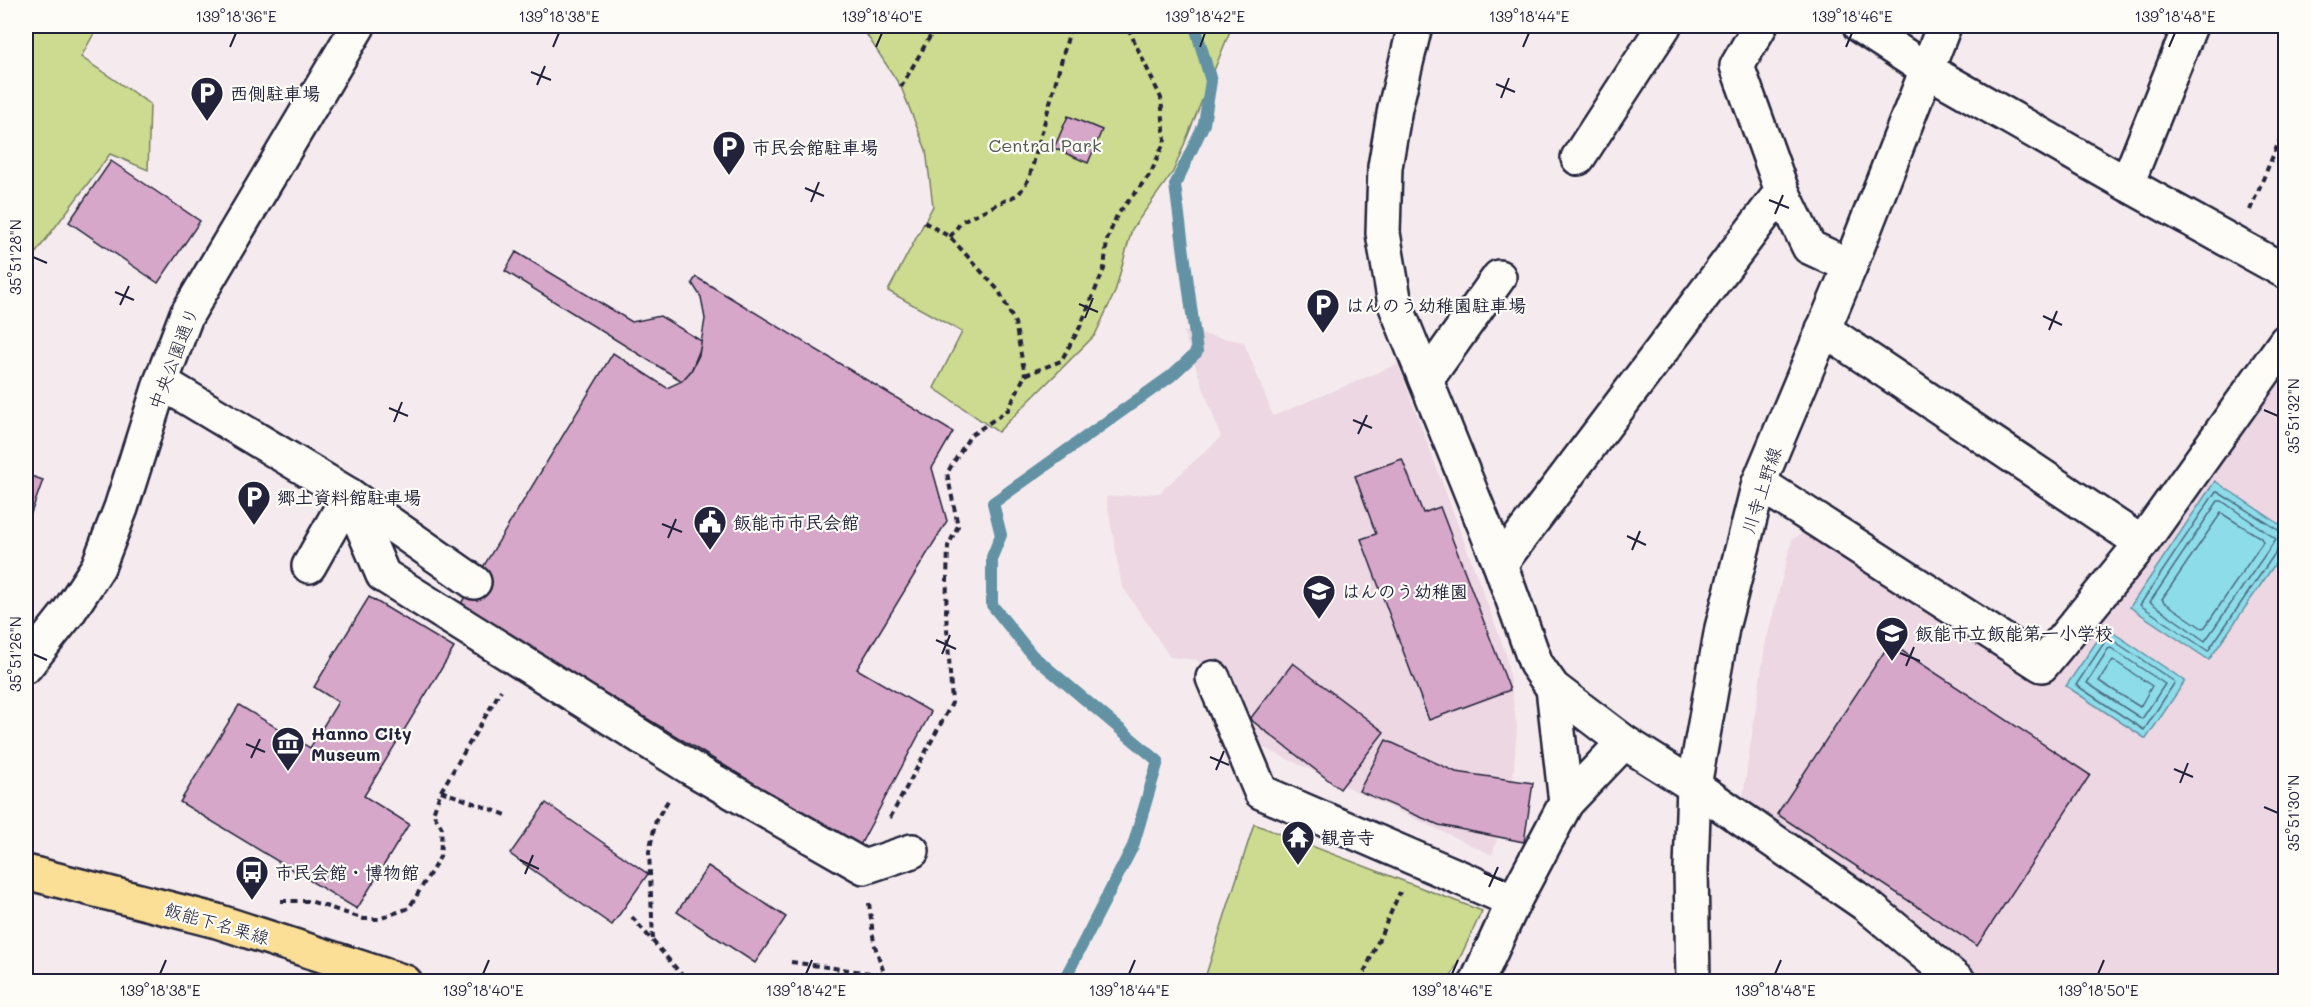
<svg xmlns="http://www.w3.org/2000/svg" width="2311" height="1007" viewBox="0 0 2311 1007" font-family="Mali,'Klee One',sans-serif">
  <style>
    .built { fill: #ecd7e3 }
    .green { fill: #ccdb8f; stroke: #777e65; stroke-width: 1.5 }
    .water { fill: #8ddcea; stroke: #6292a4; stroke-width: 1.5 }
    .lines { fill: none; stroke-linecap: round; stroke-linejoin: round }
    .shore { stroke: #4d6c81; stroke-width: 1.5 }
    .stream { stroke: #6292a4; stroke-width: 12 }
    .building { fill: #d6a7c8; stroke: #22223b; stroke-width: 1.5 }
    .minor-casing { stroke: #22223b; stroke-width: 38 }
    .major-casing { stroke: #22223b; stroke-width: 38 }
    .path { stroke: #22223b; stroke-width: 4; stroke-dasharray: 6 4.5; stroke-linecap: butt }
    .minor { stroke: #fdfcf7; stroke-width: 33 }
    .major { stroke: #fbdf96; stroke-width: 33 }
    .ticks { fill: none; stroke: #22223b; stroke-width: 2 }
    .labels { text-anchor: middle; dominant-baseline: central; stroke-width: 4.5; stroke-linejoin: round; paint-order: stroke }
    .poi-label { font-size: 18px; font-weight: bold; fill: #22223b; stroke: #fdfcf7; text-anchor: start }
    .park-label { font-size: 18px; fill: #555a54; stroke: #fdfcf7 }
    .street-label { font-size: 18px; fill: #22223b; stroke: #fdfcf7 }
    .neatline { fill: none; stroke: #22223b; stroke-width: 2 }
    .ticks-label { font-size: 15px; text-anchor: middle; fill: #22223b }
  </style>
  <rect width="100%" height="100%" fill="#f5ebee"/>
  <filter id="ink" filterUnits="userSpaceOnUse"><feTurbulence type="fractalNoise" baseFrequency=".0167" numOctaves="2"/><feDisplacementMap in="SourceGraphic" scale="12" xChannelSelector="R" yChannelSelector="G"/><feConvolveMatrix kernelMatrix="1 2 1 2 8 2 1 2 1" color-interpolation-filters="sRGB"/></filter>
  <g filter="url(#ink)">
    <g class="built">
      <path d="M1183,331L1244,342L1273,416L1398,364L1506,654L1517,727L1512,792L1492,855L1234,734L1213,678L1197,660L1170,657L1122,586L1106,497L1159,493L1221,437Z"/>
      <path d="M2285,364V981H1972L1743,796L1765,646L1792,539L1808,531L2047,678Z"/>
    </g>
    <g class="green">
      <path d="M26,26H98L81,57L150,104L148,170L110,154L26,266Z"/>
      <path d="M861,26H1232L1173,172L1132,229L1115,292L1095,335L998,432L934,388L962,332L888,291L933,206L926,150L901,87Z"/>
      <path d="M1254,824L1482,911L1449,981H1204Z"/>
    </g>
    <g class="water">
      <path d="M2215,481L2285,528L2286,548L2209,660L2130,607Z"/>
      <path d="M2106,628L2185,681L2146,739L2066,686Z"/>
    </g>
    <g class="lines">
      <g class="shore">
        <path d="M2218,501H2222L2276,539L2205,641L2150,602Z"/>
        <path d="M2221,513L2261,538L2263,542L2205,627L2202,628L2164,602L2162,599Z"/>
        <path d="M2286,532L2280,531L2216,491L2140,605L2208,651L2278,549L2286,546"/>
        <path d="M2108,637L2175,682L2144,730L2076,685Z"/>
        <path d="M2111,648L2165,684L2142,719L2087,683L2108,649Z"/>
        <path d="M2113,660L2152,686L2140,707L2099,681Z"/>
      </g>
      <path class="stream" d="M1063,982L1133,846L1158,761L1032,655L992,605V557L1001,535L993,503L1171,376L1197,352L1175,185L1204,124L1211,81L1195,26"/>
    </g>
    <g class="building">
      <path d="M1068,116L1102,130L1088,163L1054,148Z"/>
      <path d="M111,161L200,221L158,283L69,222Z"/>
      <path d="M516,252L632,322L660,316L703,342L691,371L682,381L505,271Z"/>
      <path d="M696,277L953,432L932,468L947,521L857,669L931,712L859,847L460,605L613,353L667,388L682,381L691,371L699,355L705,319L701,297L692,283Z"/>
      <path d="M26,432L31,443V476L43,480L26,527Z"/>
      <path d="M1402,459L1423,513L1440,507L1510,690L1429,720L1361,539L1376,534L1355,476Z"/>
      <path d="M369,597L454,648L364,796L409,824L357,909L180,802L239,705L310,748L338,702L314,687Z"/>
      <path d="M1890,643L2090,775L1977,946L1777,814Z"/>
      <path d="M1293,663L1384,732L1340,789L1250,719Z"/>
      <path d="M1386,740L1456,772L1533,783L1524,842L1439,825L1359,791Z"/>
      <path d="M546,803L648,874L612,925L510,854Z"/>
      <path d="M708,866L786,917L755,963L677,912Z"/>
    </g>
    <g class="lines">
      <defs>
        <g id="minor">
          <path d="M1415,26L1395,108L1385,167L1383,233L1395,304L1500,564L1536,664L1553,688L1624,742L1694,786L1865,904L1959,982"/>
          <path d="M1760,26L1737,66L1782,191L1809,247L1850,266"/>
          <path d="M1860,26L1927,70L2127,184L2286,272"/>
          <path d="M1578,158L1664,26"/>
          <path d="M2127,184L2190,26"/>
          <path d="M1823,329L2142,543"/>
          <path d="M1426,380L1499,277"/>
          <path d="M161,382L349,495L383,575L689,767L864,867L912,851"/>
          <path d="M1759,483L2042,665L2142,543L2286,341"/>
          <path d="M1500,564L1782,191"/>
          <path d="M309,566L349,495L474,582"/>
          <path d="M26,666L68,613L98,567L121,508L161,382L186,316L358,26"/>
          <path d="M1213,678L1261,792L1514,901"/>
          <path d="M1553,688L1566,803"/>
          <path d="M1477,982L1514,901L1566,803L1624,742"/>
          <path d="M1693,982L1691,869L1694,786L1722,628L1759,483L1850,266L1944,26"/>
        </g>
        <path id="major" d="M26,872L217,921L405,982"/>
      </defs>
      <use href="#minor" class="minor-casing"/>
      <use href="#major" class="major-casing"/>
      <g class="path">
        <path d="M901,87L936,26"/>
        <path d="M2250,210L2286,125"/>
        <path d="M924,222L950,237L999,291L1015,323L1025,375"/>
        <path d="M950,237L962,221L1019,194L1029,179L1071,26"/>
        <path d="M441,791L509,816"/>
        <path d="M890,818L952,703L946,614L948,546L958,526L947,473L970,436L1008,410L1025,375L1061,361L1080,327L1104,269L1107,240L1117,215L1151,173L1165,140L1161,98L1127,26"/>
        <path d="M281,901H310L364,919H379L409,908L440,857L442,828L433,813L441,791L501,690"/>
        <path d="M869,903L874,943L887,982"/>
        <path d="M632,917L688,982"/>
        <path d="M653,939L649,852L656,820L669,799"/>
        <path d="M791,962L884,975"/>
        <path d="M1360,982L1400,892"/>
      </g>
      <use href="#minor" class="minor"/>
      <use href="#major" class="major"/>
    </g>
  </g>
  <path class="ticks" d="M230,47L236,33M553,47L559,33M876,47L882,33M1200,47L1205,33M1523,47L1529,33M1846,47L1852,33M2169,47L2175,33M531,72L551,80M1496,84L1515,92M537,85L545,66M1501,98L1509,78M805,188L824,196M1769,200L1789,208M811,202L819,182M1775,214L1783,195M33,257L47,263M115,292L134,300M1079,304L1098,312M120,305L129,286M2043,316L2062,325M1085,318L1093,298M2049,330L2057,311M389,408L408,416M2264,410L2278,416M1353,420L1372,428M394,422L402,402M1358,434L1367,415M662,524L682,532M1627,536L1646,545M668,538L676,519M1632,550L1640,531M936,640L956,649M1900,653L1920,661M33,654L47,660M942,654L950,635M1906,666L1914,647M246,744L265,752M1210,757L1229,765M251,758L260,739M2174,769L2193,777M1216,770L1224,751M2180,783L2188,763M2264,807L2278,813M520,860L539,869M1484,873L1503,881M525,874L533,855M1489,887L1498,867M160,974L166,960M483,974L489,960M806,974L812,960M1129,974L1135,960M1452,974L1458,960M1775,974L1781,960M2098,974L2104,960"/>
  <defs>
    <symbol id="parking-pin" viewBox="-11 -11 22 30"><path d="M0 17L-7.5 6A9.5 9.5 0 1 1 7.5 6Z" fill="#22223b" stroke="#fdfcf7"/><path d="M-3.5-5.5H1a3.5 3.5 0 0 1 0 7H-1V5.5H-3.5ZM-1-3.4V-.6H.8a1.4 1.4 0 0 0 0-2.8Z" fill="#fff"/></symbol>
    <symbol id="civic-pin" viewBox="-11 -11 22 30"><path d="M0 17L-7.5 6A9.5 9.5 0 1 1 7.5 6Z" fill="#22223b" stroke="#fdfcf7"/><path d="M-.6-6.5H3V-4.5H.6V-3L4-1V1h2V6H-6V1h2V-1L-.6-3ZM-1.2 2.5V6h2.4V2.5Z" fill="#fff"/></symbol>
    <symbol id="school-pin" viewBox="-11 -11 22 30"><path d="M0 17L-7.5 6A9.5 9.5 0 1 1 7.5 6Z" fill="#22223b" stroke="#fdfcf7"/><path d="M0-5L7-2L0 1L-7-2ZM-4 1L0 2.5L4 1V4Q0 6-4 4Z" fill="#fff"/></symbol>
    <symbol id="museum-pin" viewBox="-11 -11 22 30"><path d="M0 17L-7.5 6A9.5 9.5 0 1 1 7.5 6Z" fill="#22223b" stroke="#fdfcf7"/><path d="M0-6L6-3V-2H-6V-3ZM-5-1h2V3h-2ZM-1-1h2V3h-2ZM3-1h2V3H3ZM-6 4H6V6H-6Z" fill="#fff"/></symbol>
    <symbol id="temple-pin" viewBox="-11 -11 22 30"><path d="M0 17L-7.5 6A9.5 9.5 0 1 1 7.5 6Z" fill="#22223b" stroke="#fdfcf7"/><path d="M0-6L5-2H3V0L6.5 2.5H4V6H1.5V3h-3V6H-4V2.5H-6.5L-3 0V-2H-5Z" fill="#fff"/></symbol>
    <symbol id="bus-pin" viewBox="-11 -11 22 30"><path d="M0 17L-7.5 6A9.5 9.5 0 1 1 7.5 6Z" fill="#22223b" stroke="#fdfcf7"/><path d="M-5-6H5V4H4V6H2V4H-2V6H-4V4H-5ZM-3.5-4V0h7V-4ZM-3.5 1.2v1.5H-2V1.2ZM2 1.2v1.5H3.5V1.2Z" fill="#fff"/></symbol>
  </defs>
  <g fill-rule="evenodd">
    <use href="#parking-pin" x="188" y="74" width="38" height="52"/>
    <use href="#parking-pin" x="710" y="128" width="38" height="52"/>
    <use href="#parking-pin" x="1304" y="286" width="38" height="52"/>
    <use href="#parking-pin" x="235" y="478" width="38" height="52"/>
    <use href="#civic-pin" x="691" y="503" width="38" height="52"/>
    <use href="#school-pin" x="1300" y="572" width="38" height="52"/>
    <use href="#school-pin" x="1873" y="614" width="38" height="52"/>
    <use href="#museum-pin" x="269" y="724" width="38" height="52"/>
    <use href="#temple-pin" x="1279" y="818" width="38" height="52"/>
    <use href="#bus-pin" x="233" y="853" width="38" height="52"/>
  </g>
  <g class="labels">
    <g class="poi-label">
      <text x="230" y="93">西側駐車場</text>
      <text x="752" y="147">市民会館駐車場</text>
      <text x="1346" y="305">はんのう幼稚園駐車場</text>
      <text x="277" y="497">郷土資料館駐車場</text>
      <text x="733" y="522">飯能市市民会館</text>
      <text x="1342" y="591">はんのう幼稚園</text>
      <text x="1915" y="633">飯能市立飯能第一小学校</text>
      <text x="311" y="733">Hanno City<tspan x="311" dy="21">Museum</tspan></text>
      <text x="1321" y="837">観音寺</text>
      <text x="275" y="872">市民会館・博物館</text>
    </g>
    <g class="park-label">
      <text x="1045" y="145">Central Park</text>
    </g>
    <g class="street-label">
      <text transform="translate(173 358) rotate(-69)">中央公園通り</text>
      <text transform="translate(1761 490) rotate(-72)">川寺上野線</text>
      <text transform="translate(217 923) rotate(16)">飯能下名栗線</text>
    </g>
  </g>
  <rect width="2311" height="1007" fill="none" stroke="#fdfcf7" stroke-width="66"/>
  <rect x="33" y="33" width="2245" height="941" class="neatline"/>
  <g class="ticks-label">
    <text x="236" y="22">139°18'36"E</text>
    <text x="559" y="22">139°18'38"E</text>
    <text x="882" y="22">139°18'40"E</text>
    <text x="1205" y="22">139°18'42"E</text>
    <text x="1529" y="22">139°18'44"E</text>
    <text x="1852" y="22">139°18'46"E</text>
    <text x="2175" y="22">139°18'48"E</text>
    <text transform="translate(16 257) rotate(-90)" y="5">35°51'28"N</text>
    <text transform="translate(2294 416) rotate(-90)" y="5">35°51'32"N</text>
    <text transform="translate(16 654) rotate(-90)" y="5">35°51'26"N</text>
    <text transform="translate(2294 813) rotate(-90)" y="5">35°51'30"N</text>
    <text x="160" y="996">139°18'38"E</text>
    <text x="483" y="996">139°18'40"E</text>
    <text x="806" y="996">139°18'42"E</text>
    <text x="1129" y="996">139°18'44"E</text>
    <text x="1452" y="996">139°18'46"E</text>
    <text x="1775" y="996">139°18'48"E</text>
    <text x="2098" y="996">139°18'50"E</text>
  </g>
</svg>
